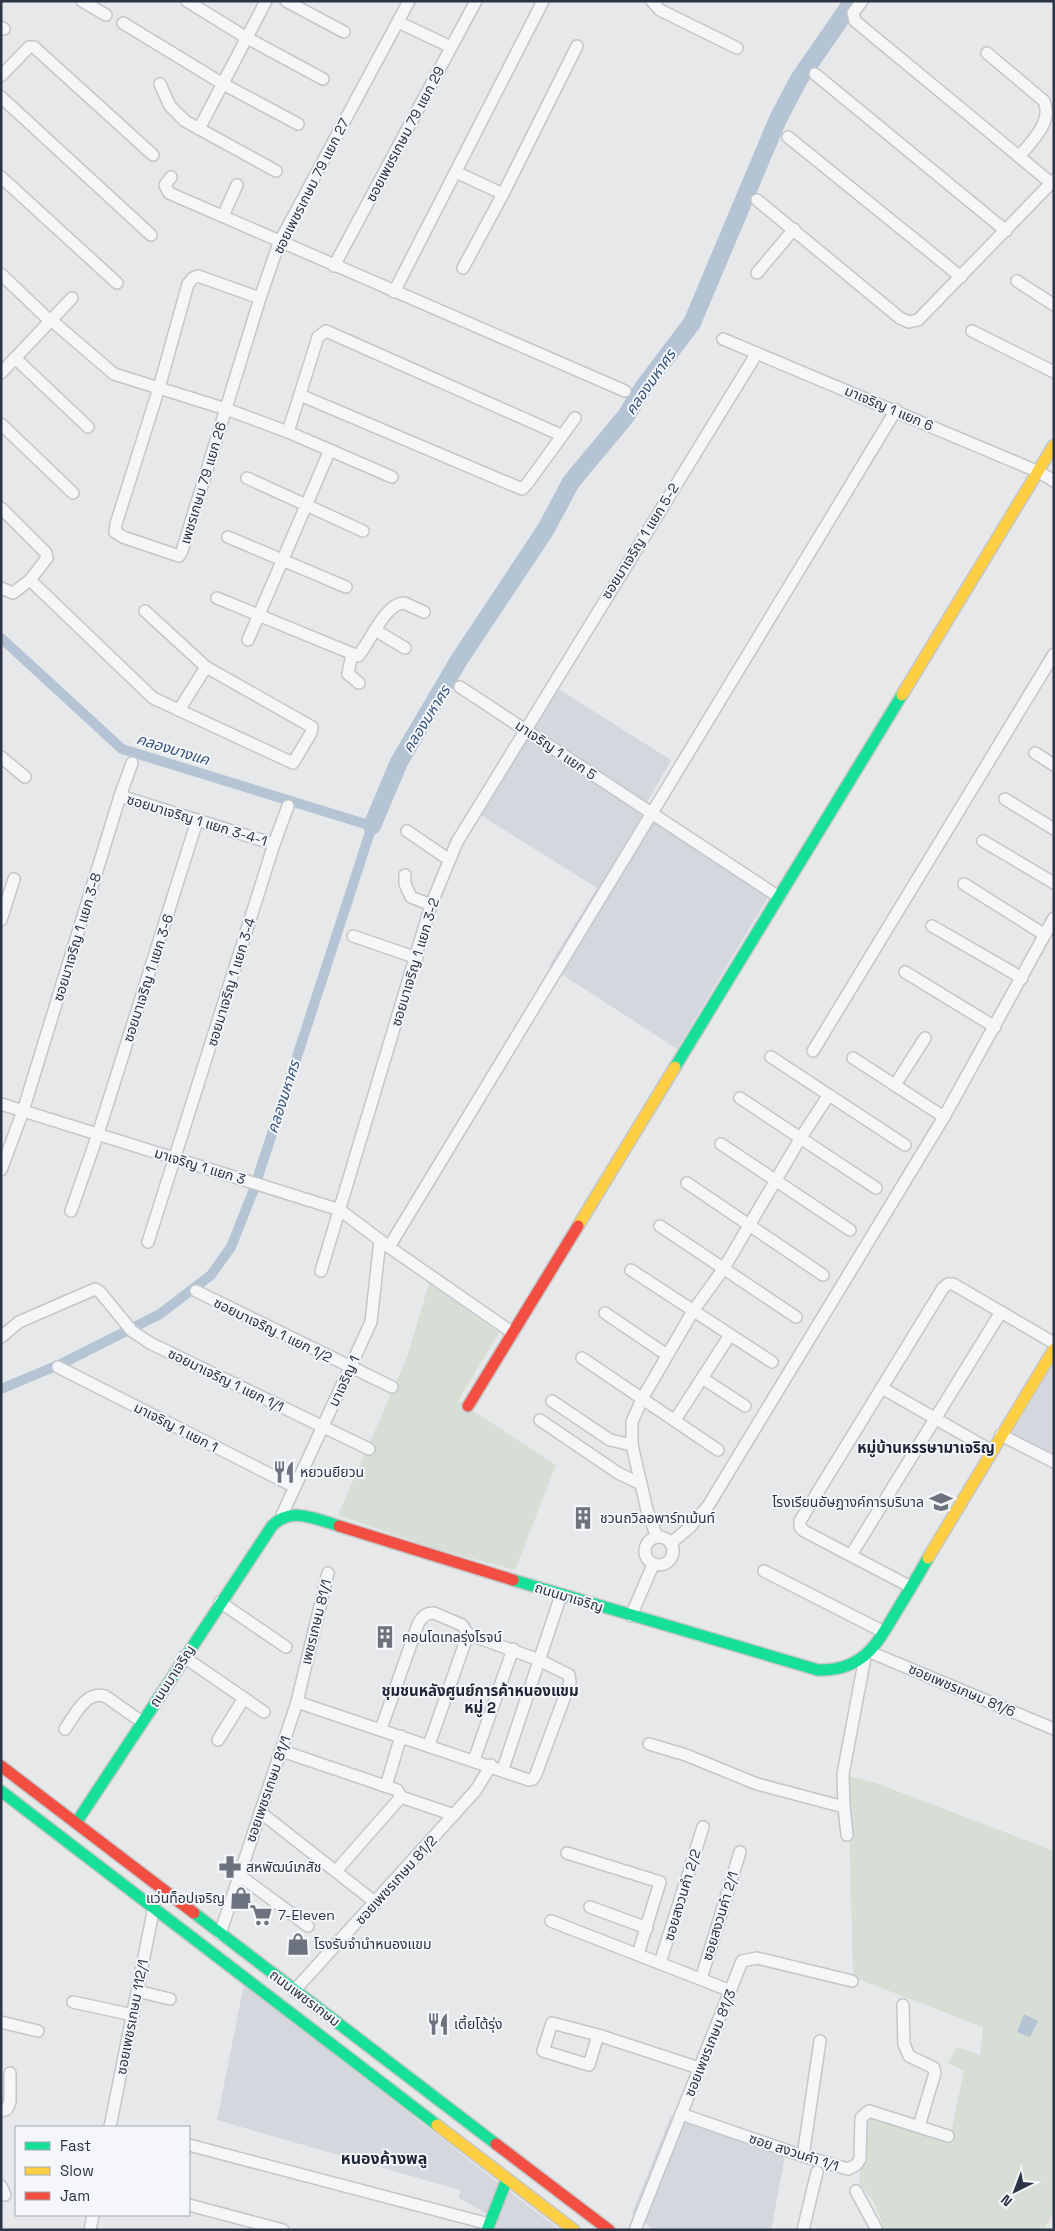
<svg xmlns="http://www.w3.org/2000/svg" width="1055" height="2231" viewBox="0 0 1055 2231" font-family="'Space Grotesk','Noto Sans Thai',sans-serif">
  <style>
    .built { fill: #d4d7dd }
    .green { fill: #d6ded6 }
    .water { fill: #b4c4d5 }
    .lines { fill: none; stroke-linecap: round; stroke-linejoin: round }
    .canal { stroke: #b4c4d5; stroke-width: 10 }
    .river { stroke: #b4c4d5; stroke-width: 18 }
    .street-casing { stroke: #c4c6c8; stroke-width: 14 }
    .fast-casing { stroke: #c4c6c8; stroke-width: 14 }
    .slow-casing { stroke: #c4c6c8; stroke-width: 14 }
    .jam-casing { stroke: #c4c6c8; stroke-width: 14 }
    .street { stroke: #f5f6f7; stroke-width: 11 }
    .fast { stroke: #16e098; stroke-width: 11 }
    .slow { stroke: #ffcf43; stroke-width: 11 }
    .jam { stroke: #f24e42; stroke-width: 11 }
    .labels { text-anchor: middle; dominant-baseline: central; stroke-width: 4; stroke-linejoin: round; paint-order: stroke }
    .street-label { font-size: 14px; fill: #2b3445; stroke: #f4f6f9 }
    .poi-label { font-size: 14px; fill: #2b3445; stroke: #f4f6f9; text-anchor: start }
    .water-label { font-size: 15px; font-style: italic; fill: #34527a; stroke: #f4f6f9 }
    .neighbourhood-label { font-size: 15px; font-weight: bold; fill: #1d2536; stroke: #f4f6f9 }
    .quarter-label { font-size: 16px; font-weight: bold; fill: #1d2536; stroke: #f4f6f9 }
  </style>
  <rect width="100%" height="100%" fill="#e6e8ea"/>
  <g class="built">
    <path d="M552,685L671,760L643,810L770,894L677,1049L549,966L597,888L474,811Z"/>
    <path d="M1054,1362V1455L1011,1435Z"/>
    <path d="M244,1984L510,2192L560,2230H494L498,2220L459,2198L460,2190L217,2120Z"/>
    <path d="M671,2116L785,2156L771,2230H654L632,2213Z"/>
  </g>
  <g class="green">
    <path d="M429,1283L499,1333L458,1401L556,1465L515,1570L433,1548L338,1515L408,1355Z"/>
    <path d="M848,1776L876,1783L1054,1851V2212L1045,2227L1035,2230H885L874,2203L859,2183L869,2117L951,2133L964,2071L948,2063L957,2047L980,2055L983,2027L853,1977Z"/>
  </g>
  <path class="water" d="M1024,2014L1038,2021L1030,2037L1017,2032Z"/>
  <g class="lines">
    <path class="canal" d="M1,638L122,749L372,826L254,1189L231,1247L211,1275L160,1314L63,1363L1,1389"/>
    <path class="river" d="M372,826L399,762L459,660L546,529L571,482L626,416L643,388L692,323L778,119L799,79L853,1"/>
    <defs>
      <g id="street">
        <path d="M82,1L106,15"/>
        <path d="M187,1L247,38L323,79"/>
        <path d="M286,1L344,32"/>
        <path d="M652,1L660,10L737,48"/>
        <path d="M862,1L853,13L855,21L1051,183"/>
        <path d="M398,22L451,47"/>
        <path d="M123,23L223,84L298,124"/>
        <path d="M1,27L4,29"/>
        <path d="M987,53L1044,101C1053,123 1032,140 1019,157"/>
        <path d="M815,74L1006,231"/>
        <path d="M1,76L29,47H34L153,155"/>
        <path d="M160,84L170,106L185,121L276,171"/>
        <path d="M1,97L151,235"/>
        <path d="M199,129L266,1"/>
        <path d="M788,137L961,277"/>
        <path d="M456,172L503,194"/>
        <path d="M1,177L117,283"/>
        <path d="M171,177L165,185L169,193L625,391"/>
        <path d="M757,200L900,318L909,322L918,320L1054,180"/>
        <path d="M223,216L237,185"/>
        <path d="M334,266L476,1"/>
        <path d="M463,268L503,194L577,46"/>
        <path d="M757,273L794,229"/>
        <path d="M1,274L50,321"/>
        <path d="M1017,281L1054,305"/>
        <path d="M394,292L543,1"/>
        <path d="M260,298L198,276L193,278L188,284L159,388L116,524L115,532L123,537L179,556L182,551L260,298L279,243L409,1"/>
        <path d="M51,320L114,374L226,409L288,432L392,477"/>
        <path d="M972,331L1054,372"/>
        <path d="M723,339L1039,472L1054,481"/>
        <path d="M15,358L88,427"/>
        <path d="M1,373L72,298"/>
        <path d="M300,395L522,489L527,484L575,418"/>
        <path d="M1,424L73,493"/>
        <path d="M288,432L318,337L326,331L561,435"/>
        <path d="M247,478L363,531"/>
        <path d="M1,508L46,553L47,558L30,580L13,593L1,588"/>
        <path d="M228,537L346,587"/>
        <path d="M30,580L153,698L293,763L311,733L312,727L206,667L145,611"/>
        <path d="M217,598L358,656C369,644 385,603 404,603L424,612"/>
        <path d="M375,630L405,648"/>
        <path d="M248,640L330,450"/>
        <path d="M352,654L348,674L359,683"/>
        <path d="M460,687L779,897"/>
        <path d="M179,710L206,667"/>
        <path d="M1035,753L1054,765"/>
        <path d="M1,757L25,777"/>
        <path d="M120,796L274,844"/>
        <path d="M1005,799L1054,829"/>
        <path d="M407,831L448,859"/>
        <path d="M983,841L1054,883"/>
        <path d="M405,875V884L411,897L431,905"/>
        <path d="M964,884L1045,935"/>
        <path d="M1,920L14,879"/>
        <path d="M932,926L1022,978"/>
        <path d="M353,936L417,958"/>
        <path d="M905,972L995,1027"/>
        <path d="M813,1051L1054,654"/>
        <path d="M771,1057L905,1145"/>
        <path d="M853,1058L944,1117"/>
        <path d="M895,1085L925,1038"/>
        <path d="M740,1098L876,1188"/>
        <path d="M1,1104L340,1210L389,1247L513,1333"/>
        <path d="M721,1144L850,1230"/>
        <path d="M1,1170L23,1111L120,796L132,763"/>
        <path d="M687,1183L823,1275"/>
        <path d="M71,1211L98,1134L197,821"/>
        <path d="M660,1226L796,1317"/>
        <path d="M148,1242L274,844L288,806"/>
        <path d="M389,1247L896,410"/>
        <path d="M631,1270L772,1362"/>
        <path d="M321,1271L431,905L457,842L757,353"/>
        <path d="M196,1291L392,1387"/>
        <path d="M605,1313L667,1355"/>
        <path d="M1,1337L19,1322L95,1289L100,1292L132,1331L150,1343L369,1449"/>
        <path d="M582,1358L718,1450"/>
        <path d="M58,1367L295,1487"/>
        <path d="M702,1378L745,1406"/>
        <path d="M882,1388L992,1451"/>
        <path d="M552,1401L610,1440L632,1445"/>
        <path d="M540,1420L618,1473L641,1484"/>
        <path d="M675,1420L730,1335"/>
        <path d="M1001,1435L1054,1462"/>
        <path d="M282,1515L371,1322L380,1240"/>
        <circle cx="659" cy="1551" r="14"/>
        <path d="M657,1537L647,1510L632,1445V1422L642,1399L693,1311L724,1268L800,1139L828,1096"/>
        <path d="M671,1543L690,1527L708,1506L944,1117L1054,918"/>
        <path d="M851,1555L1001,1312"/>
        <path d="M764,1571L884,1632"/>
        <path d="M911,1587L804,1531L800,1527V1521L943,1288L948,1284H953L1054,1343"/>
        <path d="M220,1602L286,1647"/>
        <path d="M631,1616L653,1565"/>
        <path d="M870,1652L1054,1729"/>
        <path d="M184,1657L264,1712"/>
        <path d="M297,1702L529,1780L533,1779L536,1774L570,1682L569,1675L539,1660L468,1634L462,1625L434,1613C425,1613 422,1617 418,1624L381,1729"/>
        <path d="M65,1729C75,1715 85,1691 105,1696L142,1722"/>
        <path d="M218,1740L244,1698"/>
        <path d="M649,1744L686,1755L757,1784L844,1807L843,1774L865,1657"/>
        <path d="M429,1745L468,1634"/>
        <path d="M282,1751L397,1790L401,1797L454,1815"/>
        <path d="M474,1760L513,1649"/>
        <path d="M503,1769L561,1595"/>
        <path d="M386,1786L401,1736"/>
        <path d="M844,1807L847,1835"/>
        <path d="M260,1812L376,1903"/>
        <path d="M567,1853L660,1882L638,1954"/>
        <path d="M336,1871L401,1797"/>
        <path d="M239,1875L308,1926"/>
        <path d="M590,1907L647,1928"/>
        <path d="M551,1921L731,1991"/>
        <path d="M220,1934L297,1702L328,1573"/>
        <path d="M660,1963L703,1827"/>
        <path d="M701,1979L740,1852"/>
        <path d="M137,1991L170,1999"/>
        <path d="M294,1991L476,1790L491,1765"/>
        <path d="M73,2002L133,2015"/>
        <path d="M903,2005L904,2044L909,2056L934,2068L935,2073L919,2126"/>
        <path d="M1,2022L38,2031"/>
        <path d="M598,2035L589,2065L543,2051L552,2023L598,2035L699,2068"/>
        <path d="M1,2111L7,2109L10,2102V2073"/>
        <path d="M681,2114L803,2156L848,2169L856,2165L860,2159L861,2118L869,2111L948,2136"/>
        <path d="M110,2127L154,1907"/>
        <path d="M189,2145L489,2224"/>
        <path d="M803,2156L820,2041"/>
        <path d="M1,2186L5,2195"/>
        <path d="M856,2191L877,2230"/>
        <path d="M189,2205L283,2230"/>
        <path d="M90,2230L93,2215"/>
        <path d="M635,2230L742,1961L757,1958L852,1981"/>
        <path d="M803,2230L817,2172"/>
      </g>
      <g id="fast">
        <path d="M675,1067L902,695"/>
        <path d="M513,1580L818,1670C862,1671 876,1646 896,1612C907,1594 918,1576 928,1558"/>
        <path d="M1,1791L437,2125"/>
        <path d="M76,1823L272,1526C291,1506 316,1519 339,1526"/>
        <path d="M194,1913L496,2144"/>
        <path d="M487,2230L507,2179"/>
      </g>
      <g id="slow">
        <path d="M902,695L1054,445"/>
        <path d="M578,1226L675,1067"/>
        <path d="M928,1558L1054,1349"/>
        <path d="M437,2125L574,2230"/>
      </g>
      <g id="jam">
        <path d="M468,1406L578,1226"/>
        <path d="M339,1526L513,1580"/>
        <path d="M1,1766L194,1913"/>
        <path d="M496,2144L609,2230"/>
      </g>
    </defs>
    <use href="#street" class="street-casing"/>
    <use href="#fast" class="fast-casing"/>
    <use href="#slow" class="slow-casing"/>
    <use href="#jam" class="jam-casing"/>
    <use href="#street" class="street"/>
    <use href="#fast" class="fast"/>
    <use href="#slow" class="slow"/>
    <use href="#jam" class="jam"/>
  </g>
  <defs>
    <symbol id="restaurant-bare" viewBox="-9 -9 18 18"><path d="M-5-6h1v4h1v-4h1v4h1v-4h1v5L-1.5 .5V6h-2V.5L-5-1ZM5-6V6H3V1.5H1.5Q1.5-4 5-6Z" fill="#6c737f" stroke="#f4f6f9" stroke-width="2.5" paint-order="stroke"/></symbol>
    <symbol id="school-bare" viewBox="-9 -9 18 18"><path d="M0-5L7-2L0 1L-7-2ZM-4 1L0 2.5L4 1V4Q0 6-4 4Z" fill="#6c737f" stroke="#f4f6f9" stroke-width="2.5" paint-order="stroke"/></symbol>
    <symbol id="building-bare" viewBox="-9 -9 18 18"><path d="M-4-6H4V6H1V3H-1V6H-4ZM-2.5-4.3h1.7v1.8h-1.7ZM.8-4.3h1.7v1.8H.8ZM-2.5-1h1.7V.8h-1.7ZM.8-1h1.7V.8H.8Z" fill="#6c737f" stroke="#f4f6f9" stroke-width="2.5" paint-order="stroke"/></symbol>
    <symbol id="pharmacy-bare" viewBox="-9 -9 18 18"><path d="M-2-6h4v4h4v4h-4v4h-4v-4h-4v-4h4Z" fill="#6c737f" stroke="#f4f6f9" stroke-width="2.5" paint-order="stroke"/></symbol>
    <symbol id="shop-bare" viewBox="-9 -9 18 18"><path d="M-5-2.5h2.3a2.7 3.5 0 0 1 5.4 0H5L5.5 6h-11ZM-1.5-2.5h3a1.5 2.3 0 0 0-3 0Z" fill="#6c737f" stroke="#f4f6f9" stroke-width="2.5" paint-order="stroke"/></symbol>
    <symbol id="supermarket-bare" viewBox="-9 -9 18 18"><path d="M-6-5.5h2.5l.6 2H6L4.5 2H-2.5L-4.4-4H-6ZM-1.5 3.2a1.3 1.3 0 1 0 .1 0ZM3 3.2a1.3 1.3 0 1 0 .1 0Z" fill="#6c737f" stroke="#f4f6f9" stroke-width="2.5" paint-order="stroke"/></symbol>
  </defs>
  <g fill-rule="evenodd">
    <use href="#restaurant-bare" x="268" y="1456" width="32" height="32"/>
    <use href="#school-bare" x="925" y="1486" width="32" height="32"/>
    <use href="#building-bare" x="567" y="1502" width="32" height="32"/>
    <use href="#building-bare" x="369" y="1621" width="32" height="32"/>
    <use href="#pharmacy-bare" x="214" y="1851" width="32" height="32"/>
    <use href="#shop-bare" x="225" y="1882" width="32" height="32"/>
    <use href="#supermarket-bare" x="245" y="1899" width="32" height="32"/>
    <use href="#shop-bare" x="282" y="1928" width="32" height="32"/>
    <use href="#restaurant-bare" x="422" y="2008" width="32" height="32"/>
  </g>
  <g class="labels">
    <g class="street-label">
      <text transform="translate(405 134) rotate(-62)">ซอยเพชรเกษม 79 แยก 29</text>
      <text transform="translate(311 186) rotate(-63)">ซอยเพชรเกษม 79 แยก 27</text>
      <text transform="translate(889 408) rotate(23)">มาเจริญ 1 แยก 6</text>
      <text transform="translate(203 483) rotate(-73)">เพชรเกษม 79 แยก 26</text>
      <text transform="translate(640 541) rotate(-58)">ซอยมาเจริญ 1 แยก 5-2</text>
      <text transform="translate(556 750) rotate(34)">มาเจริญ 1 แยก 5</text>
      <text transform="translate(197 820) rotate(17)">ซอยมาเจริญ 1 แยก 3-4-1</text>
      <text transform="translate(77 937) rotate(-73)">ซอยมาเจริญ 1 แยก 3-8</text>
      <text transform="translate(415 962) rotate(-73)">ซอยมาเจริญ 1 แยก 3-2</text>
      <text transform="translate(148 978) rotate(-72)">ซอยมาเจริญ 1 แยก 3-6</text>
      <text transform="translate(231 982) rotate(-73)">ซอยมาเจริญ 1 แยก 3-4</text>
      <text transform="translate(200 1166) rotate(17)">มาเจริญ 1 แยก 3</text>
      <text transform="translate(273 1330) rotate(26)">ซอยมาเจริญ 1 แยก 1/2</text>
      <text transform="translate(226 1380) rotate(26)">ซอยมาเจริญ 1 แยก 1/1</text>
      <text transform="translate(344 1381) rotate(-65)">มาเจริญ 1</text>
      <text transform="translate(176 1427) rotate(27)">มาเจริญ 1 แยก 1</text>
      <text transform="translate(569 1597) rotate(17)">ถนนมาเจริญ</text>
      <text transform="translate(316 1622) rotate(-76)">เพชรเกษม 81/1</text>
      <text transform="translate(172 1676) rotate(-57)">ถนนมาเจริญ</text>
      <text transform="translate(962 1690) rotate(23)">ซอยเพชรเกษม 81/6</text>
      <text transform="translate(268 1789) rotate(-71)">ซอยเพชรเกษม 81/1</text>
      <text transform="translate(396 1880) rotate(-48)">ซอยเพชรเกษม 81/2</text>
      <text transform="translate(682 1895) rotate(-73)">ซอยสงวนคำ 2/2</text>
      <text transform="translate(720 1916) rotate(-73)">ซอยสงวนคำ 2/1</text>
      <text transform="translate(305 1998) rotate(37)">ถนนเพชรเกษม</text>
      <text transform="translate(132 2017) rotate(-79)">ซอยเพชรเกษม 112/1</text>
      <text transform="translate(710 2043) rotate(-68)">ซอยเพชรเกษม 81/3</text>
      <text transform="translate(794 2152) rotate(18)">ซอย สงวนคำ 1/1</text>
    </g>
    <g class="poi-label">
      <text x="300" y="1472">หยวนยียวน</text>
      <text x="924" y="1502" text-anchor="end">โรงเรียนอัษฎางค์การบริบาล</text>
      <text x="600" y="1518">ชวนถวิลอพาร์ทเม้นท์</text>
      <text x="402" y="1637">คอนโดเทลรุ่งโรจน์</text>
      <text x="246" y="1867">สหพัฒน์เภสัช</text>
      <text x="225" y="1898" text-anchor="end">แว่นท็อปเจริญ</text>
      <text x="278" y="1915">7-Eleven</text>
      <text x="314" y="1944">โรงรับจำนำหนองแขม</text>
      <text x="454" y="2024">เตี้ยโต้รุ่ง</text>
    </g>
    <g class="water-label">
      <text transform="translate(650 382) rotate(-55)">คลองมหาศร</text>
      <text transform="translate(426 719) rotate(-58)">คลองมหาศร</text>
      <text transform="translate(173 749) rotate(17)">คลองบางแค</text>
      <text transform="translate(283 1097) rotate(-72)">คลองมหาศร</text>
    </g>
    <g class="neighbourhood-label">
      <text x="926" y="1447">หมู่บ้านหรรษามาเจริญ</text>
      <text x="480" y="1690">ชุมชนหลังศูนย์การค้าหนองแขม<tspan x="480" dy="17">หมู่ 2</tspan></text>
    </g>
    <g class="quarter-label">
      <text x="384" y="2158">หนองค้างพลู</text>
    </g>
  </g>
  <rect width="1055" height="2231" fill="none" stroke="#2b3445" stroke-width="5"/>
  <rect x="15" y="2126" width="175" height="90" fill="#f4f6f9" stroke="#a4a8b1"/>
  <rect x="25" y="2142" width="25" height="8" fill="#16e098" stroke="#a4a8b1"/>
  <text x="60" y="2151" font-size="15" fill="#2b3445">Fast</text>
  <rect x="25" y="2167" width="25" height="8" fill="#ffcf43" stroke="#a4a8b1"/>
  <text x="60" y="2176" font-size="15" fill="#2b3445">Slow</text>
  <rect x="25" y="2192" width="25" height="8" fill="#f24e42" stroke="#a4a8b1"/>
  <text x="60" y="2201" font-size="15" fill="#2b3445">Jam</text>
  <g transform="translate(1015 2191) rotate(222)" stroke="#f4f6f9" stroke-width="4" paint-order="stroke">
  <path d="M0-4L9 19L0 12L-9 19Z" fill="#2b3445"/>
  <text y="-8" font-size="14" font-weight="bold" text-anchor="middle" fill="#2b3445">N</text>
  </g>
</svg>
